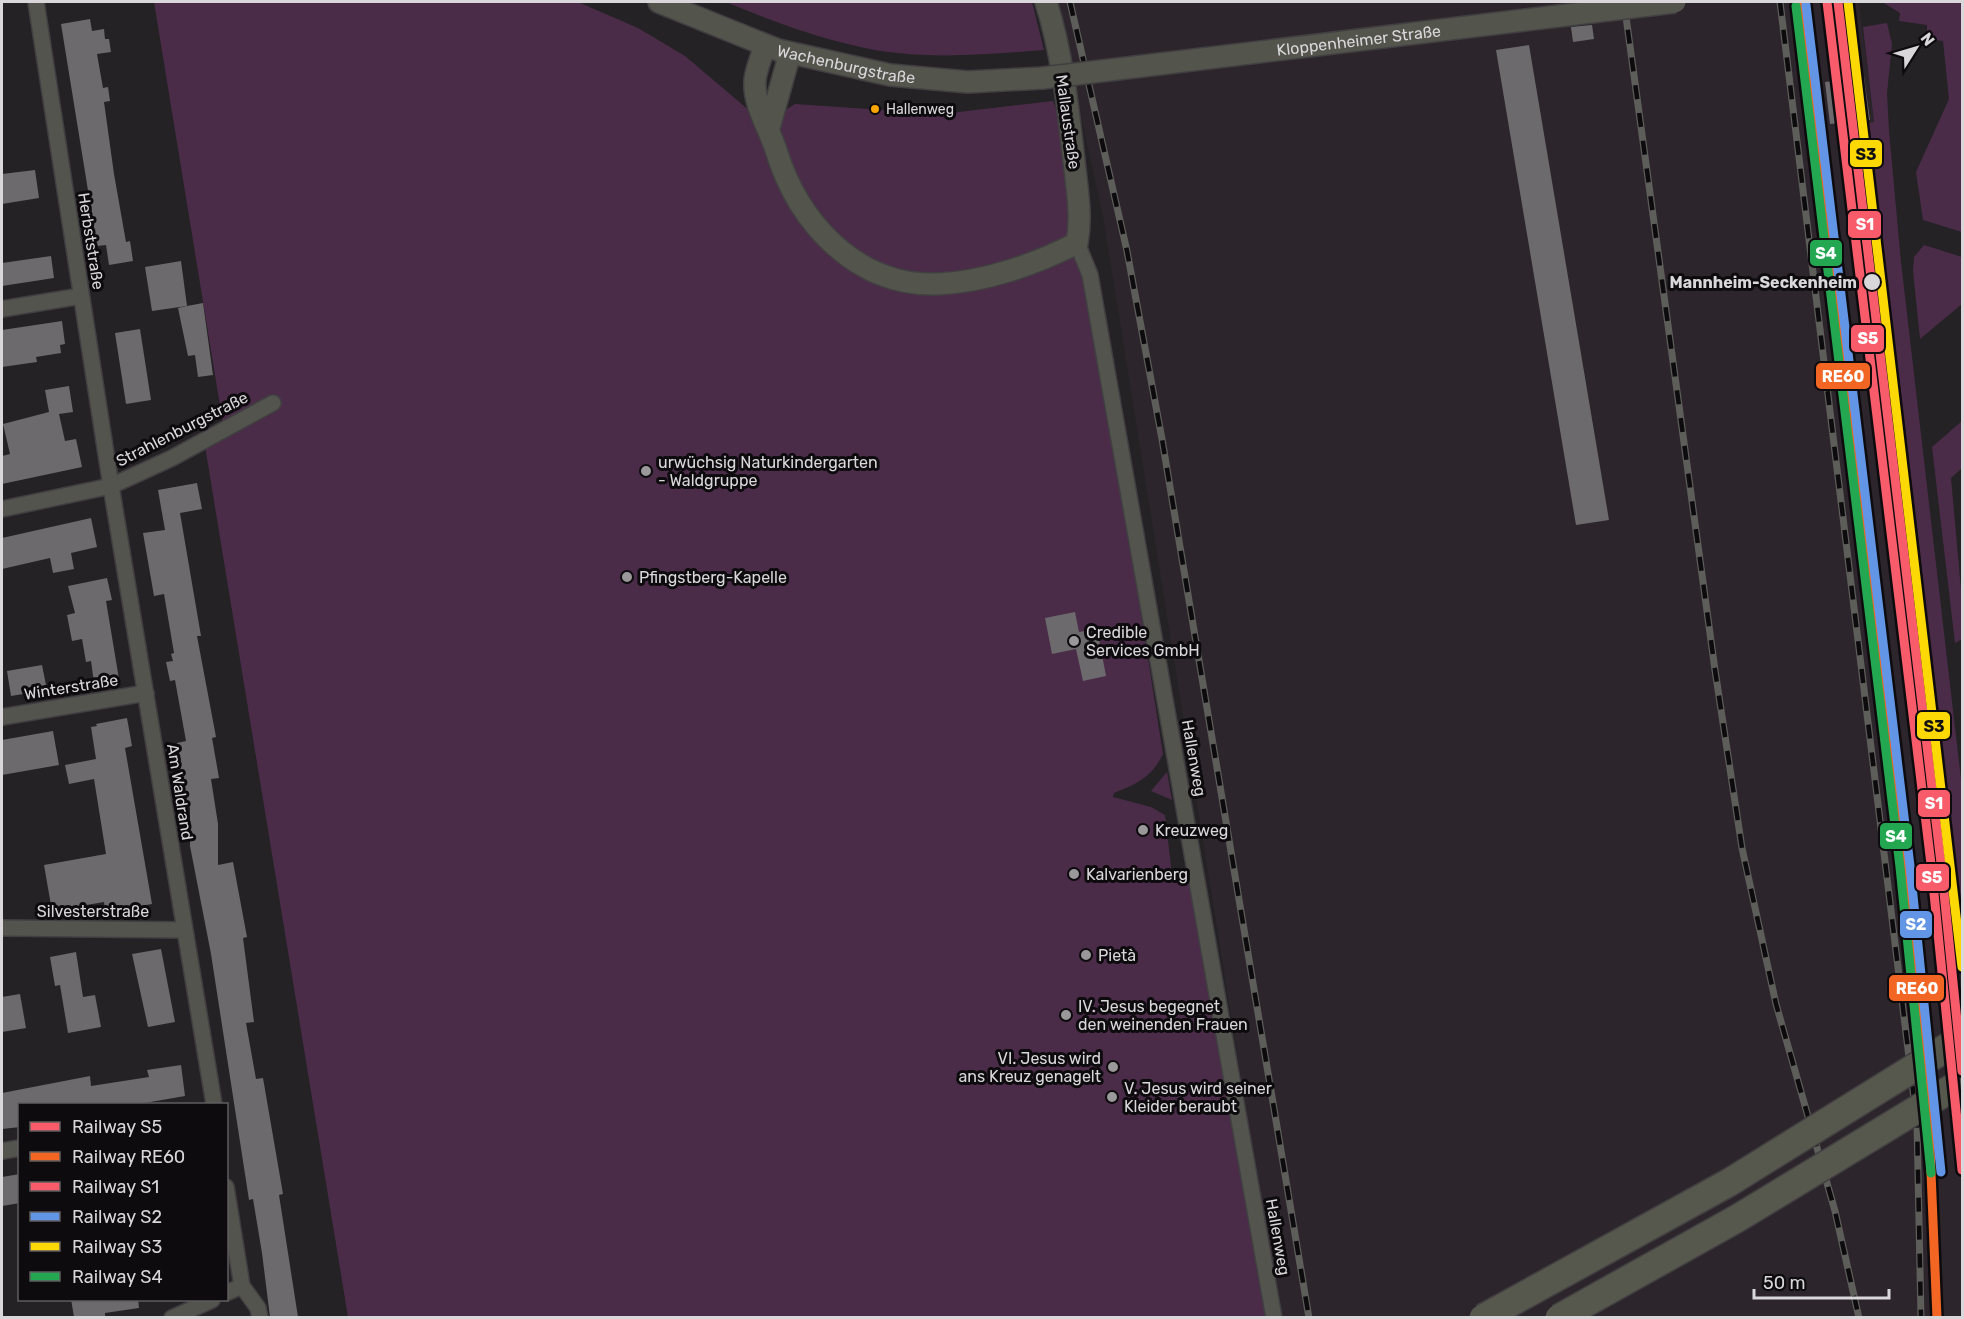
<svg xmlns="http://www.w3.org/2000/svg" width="1964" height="1319" viewBox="0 0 1964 1319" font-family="Rubik,sans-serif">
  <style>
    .built { fill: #2d252c }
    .green { fill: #4a2c49 }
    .building { fill: #6c6a6c }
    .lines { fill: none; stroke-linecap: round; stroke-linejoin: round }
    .street-casing { stroke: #413f41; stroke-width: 18 }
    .secondary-casing { stroke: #413f41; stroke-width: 24 }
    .street { stroke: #53544e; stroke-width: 15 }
    .secondary { stroke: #53544c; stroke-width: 21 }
    .rail-casing { stroke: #5d5d5a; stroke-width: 7 }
    .rail { stroke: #0d0b0d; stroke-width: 4.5; stroke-dasharray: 14; stroke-linecap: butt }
    .secondary-bridge-casing { stroke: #413f41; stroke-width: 24; stroke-linecap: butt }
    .highway-bridge-casing { stroke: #413f41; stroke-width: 30; stroke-linecap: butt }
    .secondary-bridge { stroke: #53544c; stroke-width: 21 }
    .highway-bridge { stroke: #57584d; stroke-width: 27 }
    .rail-1-casing { stroke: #0d0b0d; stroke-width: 14 }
    .rail-2-casing { stroke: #0d0b0d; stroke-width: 14 }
    .rail-3-casing { stroke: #0d0b0d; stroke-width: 14 }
    .rail-4-casing { stroke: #0d0b0d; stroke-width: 14 }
    .rail-5-casing { stroke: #0d0b0d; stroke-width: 14 }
    .rail-6-casing { stroke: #0d0b0d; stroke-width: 14 }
    .rail-1 { stroke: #f85c6b; stroke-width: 9 }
    .rail-2 { stroke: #f26522; stroke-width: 9 }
    .rail-3 { stroke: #f85c6b; stroke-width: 9 }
    .rail-4 { stroke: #6295e5; stroke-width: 9 }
    .rail-5 { stroke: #fcd804; stroke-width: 9 }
    .rail-6 { stroke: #24a751; stroke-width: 9 }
    .bus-dot { fill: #f7a600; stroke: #0d0b0d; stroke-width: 2 }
    .stop-dot { fill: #dad7da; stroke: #0d0b0d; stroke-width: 2 }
    .poi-dot { fill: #9a989a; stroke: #0d0b0d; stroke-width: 2 }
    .labels { text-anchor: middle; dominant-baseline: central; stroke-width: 6; stroke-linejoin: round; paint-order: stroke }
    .bus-label { font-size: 14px; fill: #dad7da; stroke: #0d0b0d; text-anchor: start }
    .street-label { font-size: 16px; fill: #dad7da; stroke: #0d0b0d }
    .stop-label { font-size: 16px; font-weight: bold; fill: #dad7da; stroke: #0d0b0d; text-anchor: end }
    .poi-label { font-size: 16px; fill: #dad7da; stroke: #0d0b0d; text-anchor: start }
    .line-badge { stroke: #0d0b0d; stroke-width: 2 }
    .badge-label { font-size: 16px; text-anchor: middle; font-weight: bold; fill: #fff }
    .pale-badge-label { font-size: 16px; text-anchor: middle; font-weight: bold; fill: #111 }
  </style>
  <rect width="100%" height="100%" fill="#242224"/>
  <path class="built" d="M1056,2H1859L1874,123L1868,124L1918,535L1962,943V1317H1282L1242,1084L1103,216Z"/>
  <g class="green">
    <path d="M154,2H578L638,28L685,56L764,123L795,104L942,114L1053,101L1065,132L1163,754C1152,777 1137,784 1114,793L1113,797L1151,807L1165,815L1172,875L1187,871L1266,1317H348L205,446L225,436Z"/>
    <path d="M726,2H1032L1044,50C981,55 914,61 852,45C809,35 767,19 726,2Z"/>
    <path d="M1882,2H1962V232L1923,220L1916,172L1949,99L1943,41L1927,39V25L1899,21L1900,13Z"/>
    <path d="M1887,23L1892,44L1887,93L1889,131L1901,262L1962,788V943L1918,535L1868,123L1874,122L1863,27Z"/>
    <path d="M1924,245L1962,257V304L1920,339L1913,271L1914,257Z"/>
    <path d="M1962,421V468L1951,478L1962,601V639L1955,643L1932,447Z"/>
    <path d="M1167,772L1172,800L1151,791Z"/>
  </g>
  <g class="building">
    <path d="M90,19L92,31L104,29L105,39H109L111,52L97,54L103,88L108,87L110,101L104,102L114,174L126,242L130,241L133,261L109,265L106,245L97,246L61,24Z"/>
    <path d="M1592,25L1594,39L1573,42L1571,27Z"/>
    <path d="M1529,45L1609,520L1576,525L1496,50Z"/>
    <path d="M1864,77L1870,120L1830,124L1825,82Z"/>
    <path d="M35,170L39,198L2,204V174Z"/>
    <path d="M51,256L54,278L2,286V263Z"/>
    <path d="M181,261L187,306L203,303L213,375L198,377L195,355L188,356L178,308L187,306L152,311L145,267Z"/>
    <path d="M62,321L65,344L60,345L61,353L36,357L37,362L2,367V330Z"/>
    <path d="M140,329L151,400L126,404L115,333Z"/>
    <path d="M69,386L73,412L59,414L65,441L76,439L82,467L2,484V456L10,454L3,424L49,412L45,390Z"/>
    <path d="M197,483L202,509L180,513L201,636H197L216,737L212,738L219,778L211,779L218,824V865L233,862L247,937L243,938L254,1022L246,1023L256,1079L263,1078L283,1194L279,1195L298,1317H270L262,1253L253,1199L249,1200L211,954L190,846V807L186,808L177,743L186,741L175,680L170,681L166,662L173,661L171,654L174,653L164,594L154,596L143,533L165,530L158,490Z"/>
    <path d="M91,518L97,547L71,553L74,569L53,573L50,558L2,569V538Z"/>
    <path d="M107,578L112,600L106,601L119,679L94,683L91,661L86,662L82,639L72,641L67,615L75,613L68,586Z"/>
    <path d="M1075,612L1079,632L1097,629L1106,676L1083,681L1076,649L1052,654L1045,618Z"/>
    <path d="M42,665L47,690L11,696L7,671Z"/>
    <path d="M127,718L132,746L125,748L152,904L105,912L104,902L52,911L44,865L106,854L94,779L69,784L65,765L96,759L91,727L97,726L96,724Z"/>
    <path d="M53,731L59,765L2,775V740Z"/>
    <path d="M161,949L175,1022L148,1027L132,954Z"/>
    <path d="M76,952L83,997L95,995L101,1027L68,1033L60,985L55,986L50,957Z"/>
    <path d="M20,994L26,1028L2,1032V997Z"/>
    <path d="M181,1065L185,1096L139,1104H20V1127L2,1129V1093L90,1076L91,1086L149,1077L147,1070Z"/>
    <path d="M20,1174V1203L2,1206V1177Z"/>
    <path d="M71,1299H138L139,1308L105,1313V1317H74Z"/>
  </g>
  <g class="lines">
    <defs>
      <g id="street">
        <path d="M36,2L111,486L214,1104"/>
        <path d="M1077,243L1090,275L1274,1318"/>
        <path d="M2,309L81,296"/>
        <path d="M2,509L111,486L172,458L273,403"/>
        <path d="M2,717L146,693"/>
        <path d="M2,928L184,930"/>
        <path d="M2,1151L20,1148"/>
        <path d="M226,1187L242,1286L226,1293"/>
        <path d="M242,1286L258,1308L260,1318"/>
        <path d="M172,1318L212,1300"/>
      </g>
      <g id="secondary">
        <path id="s1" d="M659,2L778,50L890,75L968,82L1043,78"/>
        <path d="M765,45C762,56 756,69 755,80C753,104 769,128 776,150C798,222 856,287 938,284C985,282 1036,264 1077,243C1082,216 1077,189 1074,161C1068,108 1062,52 1046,2"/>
        <path d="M769,128L790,53"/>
      </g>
    </defs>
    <use href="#street" class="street-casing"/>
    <use href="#secondary" class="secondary-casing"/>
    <use href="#street" class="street"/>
    <use href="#secondary" class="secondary"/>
    <defs>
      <g id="rail">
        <path d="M1070,2L1127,251L1162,439L1309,1318"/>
        <path d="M1624,2L1715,670L1742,848L1776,1004L1835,1211L1859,1318"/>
        <path d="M1780,2L1917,1123L1921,1318"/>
      </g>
    </defs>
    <use href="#rail" class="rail-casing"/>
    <use href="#rail" class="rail"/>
    <defs>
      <g id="secondary-bridge">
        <path id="s2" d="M1043,78L1675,2"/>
      </g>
      <g id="highway-bridge">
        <path d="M1483,1318L1730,1182L1962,1038"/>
        <path d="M1559,1318L1738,1218L1962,1082"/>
      </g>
    </defs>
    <use href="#secondary-bridge" class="secondary-bridge-casing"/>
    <use href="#highway-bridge" class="highway-bridge-casing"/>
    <use href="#secondary-bridge" class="secondary-bridge"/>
    <use href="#highway-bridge" class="highway-bridge"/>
    <defs>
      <path id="rail-1" d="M1827,2L1931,864L1962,1170"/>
      <path id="rail-2" d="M1798,3L1918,997L1930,1148L1937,1318"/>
      <path id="rail-3" d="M1838,2L1941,863L1962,1071"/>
      <path id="rail-4" d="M1806,5L1910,866L1941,1172"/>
      <path id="rail-5" d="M1848,2L1962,967"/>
      <path id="rail-6" d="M1796,6L1900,867L1931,1173"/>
    </defs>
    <use href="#rail-1" class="rail-1-casing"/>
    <use href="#rail-2" class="rail-2-casing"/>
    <use href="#rail-3" class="rail-3-casing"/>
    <use href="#rail-4" class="rail-4-casing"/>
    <use href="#rail-5" class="rail-5-casing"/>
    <use href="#rail-6" class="rail-6-casing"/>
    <use href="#rail-1" class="rail-1"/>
    <use href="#rail-2" class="rail-2"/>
    <use href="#rail-3" class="rail-3"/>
    <use href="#rail-4" class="rail-4"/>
    <use href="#rail-5" class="rail-5"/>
    <use href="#rail-6" class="rail-6"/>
  </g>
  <circle class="bus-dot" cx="875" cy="109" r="5"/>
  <circle class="stop-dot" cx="1872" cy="282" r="9"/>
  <g class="poi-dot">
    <circle cx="646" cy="471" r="6"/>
    <circle cx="627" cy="577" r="6"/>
    <circle cx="1074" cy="641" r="6"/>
    <circle cx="1143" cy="830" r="6"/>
    <circle cx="1074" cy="874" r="6"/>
    <circle cx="1086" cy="955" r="6"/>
    <circle cx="1066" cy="1015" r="6"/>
    <circle cx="1113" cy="1067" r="6"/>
    <circle cx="1112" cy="1097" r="6"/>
  </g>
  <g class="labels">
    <g class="bus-label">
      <text x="886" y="109">Hallenweg</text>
    </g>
    <g class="street-label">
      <text stroke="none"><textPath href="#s2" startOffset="318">Kloppenheimer Straße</textPath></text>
      <text stroke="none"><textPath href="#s1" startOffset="198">Wachenburgstraße</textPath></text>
      <text transform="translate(1068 122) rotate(82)">Mallaustraße</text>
      <text transform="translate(91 241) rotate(81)">Herbststraße</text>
      <text transform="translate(182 429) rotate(-27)">Strahlenburgstraße</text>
      <text transform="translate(71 687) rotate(-9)">Winterstraße</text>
      <text transform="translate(1194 758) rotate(80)">Hallenweg</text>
      <text transform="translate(180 792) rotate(81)">Am Waldrand</text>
      <text x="93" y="911">Silvesterstraße</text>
      <text transform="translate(1278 1237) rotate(80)">Hallenweg</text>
    </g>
    <g class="stop-label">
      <text x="1857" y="282">Mannheim-Seckenheim</text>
    </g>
    <g class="poi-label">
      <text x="658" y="462">urwüchsig Naturkindergarten<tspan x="658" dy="18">- Waldgruppe</tspan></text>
      <text x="639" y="577">Pfingstberg-Kapelle</text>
      <text x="1086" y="632">Credible<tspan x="1086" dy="18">Services GmbH</tspan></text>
      <text x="1155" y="830">Kreuzweg</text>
      <text x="1086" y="874">Kalvarienberg</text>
      <text x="1098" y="955">Pietà</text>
      <text x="1078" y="1006">IV. Jesus begegnet<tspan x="1078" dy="18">den weinenden Frauen</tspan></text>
      <text x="1101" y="1058" text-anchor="end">VI. Jesus wird<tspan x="1101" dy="18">ans Kreuz genagelt</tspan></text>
      <text x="1124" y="1088">V. Jesus wird seiner<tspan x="1124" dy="18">Kleider beraubt</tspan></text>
    </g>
  </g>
  <g class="line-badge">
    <rect x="1849" y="139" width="34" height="29" rx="6" fill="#fcd804"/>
    <rect x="1847" y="210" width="35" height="29" rx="6" fill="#f85c6b"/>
    <rect x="1809" y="239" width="34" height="28" rx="6" fill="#24a751"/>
    <rect x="1850" y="324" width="35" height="29" rx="6" fill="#f85c6b"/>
    <rect x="1815" y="362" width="56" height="28" rx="6" fill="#f26522"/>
    <rect x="1916" y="711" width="35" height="29" rx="6" fill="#fcd804"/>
    <rect x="1917" y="789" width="34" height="29" rx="6" fill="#f85c6b"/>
    <rect x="1879" y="822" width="34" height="28" rx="6" fill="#24a751"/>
    <rect x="1915" y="863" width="35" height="29" rx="6" fill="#f85c6b"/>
    <rect x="1899" y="910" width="34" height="29" rx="6" fill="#6295e5"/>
    <rect x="1888" y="974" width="57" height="28" rx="6" fill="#f26522"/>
  </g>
  <g class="badge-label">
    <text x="1865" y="230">S1</text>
    <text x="1826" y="259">S4</text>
    <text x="1868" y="344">S5</text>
    <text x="1843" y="382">RE60</text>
    <text x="1934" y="809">S1</text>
    <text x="1896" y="842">S4</text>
    <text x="1932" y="883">S5</text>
    <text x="1916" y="930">S2</text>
    <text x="1917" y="994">RE60</text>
  </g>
  <g class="pale-badge-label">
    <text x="1866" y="160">S3</text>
    <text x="1934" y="732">S3</text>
  </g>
  <rect width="1964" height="1319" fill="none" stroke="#dad7da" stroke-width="6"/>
  <rect x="18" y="1103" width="210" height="198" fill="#0d0b0d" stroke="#5f5d5f" stroke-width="1.5"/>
  <rect x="30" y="1122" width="30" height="9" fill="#f85c6b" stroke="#5f5d5f" stroke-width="1.5"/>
  <text x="72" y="1133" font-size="18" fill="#dad7da">Railway S5</text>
  <rect x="30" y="1152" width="30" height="9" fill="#f26522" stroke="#5f5d5f" stroke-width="1.5"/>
  <text x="72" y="1163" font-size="18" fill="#dad7da">Railway RE60</text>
  <rect x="30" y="1182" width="30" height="9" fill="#f85c6b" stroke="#5f5d5f" stroke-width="1.5"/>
  <text x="72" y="1193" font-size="18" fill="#dad7da">Railway S1</text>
  <rect x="30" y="1212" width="30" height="9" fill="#6295e5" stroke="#5f5d5f" stroke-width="1.5"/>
  <text x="72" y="1223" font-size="18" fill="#dad7da">Railway S2</text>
  <rect x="30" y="1242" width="30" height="9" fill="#fcd804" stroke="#5f5d5f" stroke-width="1.5"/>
  <text x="72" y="1253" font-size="18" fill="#dad7da">Railway S3</text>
  <rect x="30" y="1272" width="30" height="9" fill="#24a751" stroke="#5f5d5f" stroke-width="1.5"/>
  <text x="72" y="1283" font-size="18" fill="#dad7da">Railway S4</text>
  <g transform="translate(1916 48) rotate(53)" stroke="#0d0b0d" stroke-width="4.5" paint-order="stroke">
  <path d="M0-4.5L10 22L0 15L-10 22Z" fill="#dad7da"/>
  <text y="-9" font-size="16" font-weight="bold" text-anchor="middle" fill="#dad7da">N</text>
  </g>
  <path d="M1754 1289v9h135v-9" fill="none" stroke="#dad7da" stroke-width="3"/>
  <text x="1763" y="1289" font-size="18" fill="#dad7da" stroke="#0d0b0d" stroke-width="4.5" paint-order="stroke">50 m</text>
</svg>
